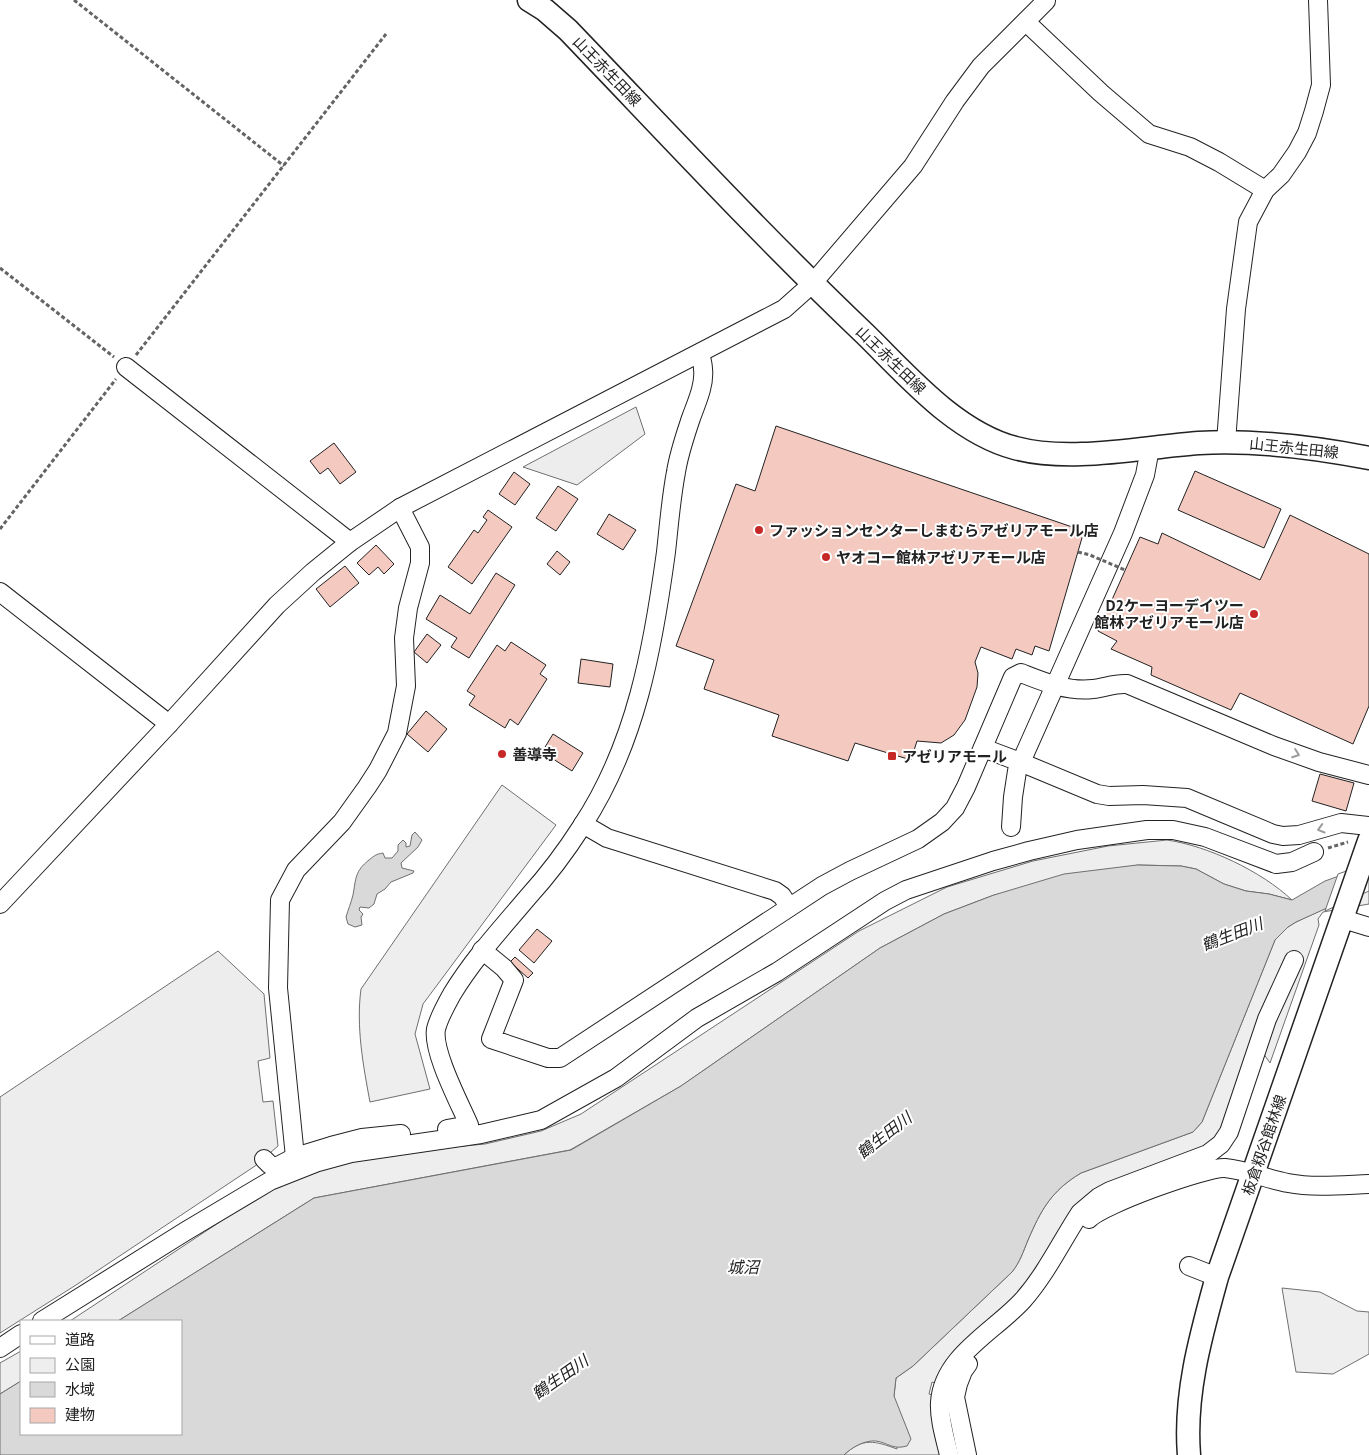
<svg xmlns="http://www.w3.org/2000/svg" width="1369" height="1455" viewBox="0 0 1369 1455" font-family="'PT Sans','Noto Sans JP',sans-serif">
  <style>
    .green { fill: #eee; stroke: #6f6f6f }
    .parking { fill: #ededed; stroke: #6f6f6f }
    .water { fill: #d9d9d9; stroke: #6f6f6f }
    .pier { fill: #fff; stroke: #6f6f6f }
    .building { fill: #f3c9c0; stroke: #222 }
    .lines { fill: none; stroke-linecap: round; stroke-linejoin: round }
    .minor-casing { stroke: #222; stroke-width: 20 }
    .major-casing { stroke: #222; stroke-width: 25 }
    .path { stroke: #646464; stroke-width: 3; stroke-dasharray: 4 2.5; stroke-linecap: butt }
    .minor { stroke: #fff; stroke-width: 18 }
    .major { stroke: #fff; stroke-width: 22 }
    .path-bridge { stroke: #646464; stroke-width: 3; stroke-dasharray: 4 2.5; stroke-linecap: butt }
    .oneway { stroke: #9c9c9c }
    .poi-dot { fill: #c62828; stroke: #fff; stroke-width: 2 }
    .labels { text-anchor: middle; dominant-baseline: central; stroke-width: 4; stroke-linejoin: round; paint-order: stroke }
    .street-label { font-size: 15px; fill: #222; stroke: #fff }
    .poi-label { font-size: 15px; font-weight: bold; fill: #222; stroke: #fff; text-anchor: start }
    .water-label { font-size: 16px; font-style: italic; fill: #222; stroke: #fff }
  </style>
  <rect width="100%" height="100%" fill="#fff"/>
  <g class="green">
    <path d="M502,785L556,825L423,1004L415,1034L430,1089L370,1102C363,1065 356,1026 361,989Z"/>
    <path d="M1167,840C1208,846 1261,871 1292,900L1269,894L1246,891L1224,884L1196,869L1181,866L1138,865L994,895L944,914L880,948L681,1086L570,1150L314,1198L118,1321H70L256,1198L295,1176L388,1153L485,1144L541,1131L581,1114L859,931L947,887L1033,861L1108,846Z"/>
    <path d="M1369,888V904L1323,912L1318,919L1319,925L1270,1063L1261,1050L1227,1123L1211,1147L1114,1185L939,1384L932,1382L929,1394L936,1396L944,1455H844C863,1437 875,1441 897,1449L894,1396L896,1378L913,1366L1012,1272C1020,1262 1023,1252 1028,1240C1041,1210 1051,1191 1081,1173L1193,1132L1202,1122L1275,940L1288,927L1296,922Z"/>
    <path d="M1282,1288L1320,1292L1357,1311L1369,1312V1354L1333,1374L1296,1372Z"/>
    <path d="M21,1351V1381L0,1394V1363Z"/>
  </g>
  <g class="parking">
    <path d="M636,407L645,434L577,485L523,467Z"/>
    <path d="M218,951L264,994L270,1058L258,1061L263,1102L273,1101L278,1146L255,1166L76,1285L0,1333V1097Z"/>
  </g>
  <g class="water">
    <path d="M415,832L422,840L418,847L401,863L402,868L414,871L413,873L391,882L385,889L377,894L374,904L369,908L360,907L359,910L363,914L361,917L362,925L355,927L348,924L346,917C348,910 351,903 353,895C356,878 355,871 369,860C374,856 376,854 383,853L385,858H392L398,851V845L403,840L406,843V847L410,846L412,835Z"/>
    <path d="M1137,865L1181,866L1196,869L1224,884L1246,891L1269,894L1292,900L1325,881L1369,865V889L1296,922L1288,927L1275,940L1202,1122L1193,1132L1081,1173C1051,1191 1041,1210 1028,1240C1023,1252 1020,1262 1012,1272L913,1366L896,1378L894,1396L911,1439L907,1446C892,1450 889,1443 876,1441C865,1440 852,1447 844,1455H0V1394L21,1381V1434H181V1321H118L314,1198L571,1150L681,1086L880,948L944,914L994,895L1064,874Z"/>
  </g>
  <path class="pier" d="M1369,863V891L1325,911L1338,874Z"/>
  <g class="building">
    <path d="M776,426L1084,531L1049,651L1035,646L1032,655L1016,649L1012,659L981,647L975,662L978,673L977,687L965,720L954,735L941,743L917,741L911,760L855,743L848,761L772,736L779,715L704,689L714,660L676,646L736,484L755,491Z"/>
    <path d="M334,443L356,472L340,484L328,468L320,474L310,461Z"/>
    <path d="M1195,471L1281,509L1264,548L1178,510Z"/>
    <path d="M514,472L530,484L515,505L499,494Z"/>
    <path d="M558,486L578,499L556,531L536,518Z"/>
    <path d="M488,510L512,527L472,584L448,567L474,530L478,533L487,520L483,517Z"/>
    <path d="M609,514L636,530L623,550L597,534Z"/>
    <path d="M1290,515L1369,554V706L1353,744L1240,693L1231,710L1151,675L1152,667L1111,649L1117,641L1098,631L1140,537L1158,544L1162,533L1260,580Z"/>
    <path d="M376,545L394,564L384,574L378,567L369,575L357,563Z"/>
    <path d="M557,551L570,562L560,575L547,564Z"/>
    <path d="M345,566L359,583L330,607L316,589Z"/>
    <path d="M496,573L515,585L469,658L451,647L457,638L426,619L440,595L470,614Z"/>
    <path d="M427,634L441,645L427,663L414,652Z"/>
    <path d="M511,642L546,665L540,674L547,679L518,725L510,719L505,728L469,705L475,696L467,691L497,645L505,651Z"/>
    <path d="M581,659L613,664L610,687L578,683Z"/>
    <path d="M426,711L447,729L428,752L407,734Z"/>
    <path d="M553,734L583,753L572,771L542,752Z"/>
    <path d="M1320,774L1354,783L1346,811L1312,801Z"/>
    <path d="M537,929L552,941L534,963L519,950Z"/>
    <path d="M515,957L533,973L528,978L510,962Z"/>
  </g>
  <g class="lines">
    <defs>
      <g id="minor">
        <path d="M1026,22L1101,93L1149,134L1190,147L1219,162L1265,190"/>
        <path d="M126,367L350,542"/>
        <path d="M1226,442L1236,309L1248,222L1265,190L1281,175L1297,152L1307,133L1314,111L1321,85L1318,0"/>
        <path d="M0,592L169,724"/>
        <path d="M983,748L1020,762L1097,794L1109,796L1143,795L1187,798L1273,834L1283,836L1299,835L1341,823L1369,826"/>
        <path d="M583,824L607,838L775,891L782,896L789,907"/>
        <path d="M1011,827L1013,797L1017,771L1123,533L1145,475L1150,448"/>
        <path d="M0,904L169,724L277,605L313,572L350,542L400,508L784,309L812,284L913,166L955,101L981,66L1046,1L1045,0"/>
        <path d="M1343,919L1369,927"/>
        <path d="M482,950L504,968L514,980L491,1039L548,1058H560L822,886L850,871L918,839L942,822L955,808L966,787L1013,677L1021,673C1044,682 1067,692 1093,689C1105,688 1114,683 1127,684L1274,746L1319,762L1369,775"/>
        <path d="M447,1129L469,1125C459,1102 432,1051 436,1029C439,1017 446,1005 452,994C474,958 501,929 528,897C548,875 566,851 582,826C636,744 653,648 666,552C669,525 671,498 676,472C679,453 685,436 691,418C696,404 705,385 703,369C703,364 701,358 700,353"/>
        <path d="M295,1157L278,988L280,900L296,870L342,822L367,787L378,770L397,733L406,686L404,638L408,608L420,563V547L400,508"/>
        <path d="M264,1159L270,1165L276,1167L295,1157L331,1146L362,1138L401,1134"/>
        <path d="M1089,1219C1101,1205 1206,1167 1225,1168C1246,1170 1267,1179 1288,1183C1314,1188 1343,1185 1369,1184"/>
        <path d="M1189,1266L1217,1277"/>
        <path d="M42,1321L186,1231L270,1181L318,1162L351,1153L481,1134L541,1120L616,1078L697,1018L777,972L885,901L906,890L993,861L1029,851L1077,840L1147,830H1173L1205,837L1276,864L1292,862L1314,852"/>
        <path d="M0,1348L21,1334"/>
        <path d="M949,1455C945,1438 939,1419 940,1402C943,1356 995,1331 1023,1300C1046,1274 1061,1242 1080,1213L1099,1197L1110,1191L1208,1154L1221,1144L1229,1132L1267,1019L1294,960"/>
        <path d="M967,1455L955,1397L958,1384L963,1371L968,1364"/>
      </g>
      <g id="major">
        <path d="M529,0L545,10L568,30C666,132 762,236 865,334C908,376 955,432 1015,448C1071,463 1142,447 1199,443C1256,440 1313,447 1369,458"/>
        <path d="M1189,1455C1184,1394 1201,1335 1217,1277L1369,841"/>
      </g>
    </defs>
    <use href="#minor" class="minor-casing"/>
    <use href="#major" class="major-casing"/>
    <g class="path">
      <path d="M74,0L284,166"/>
      <path d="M0,268L114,357"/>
      <path d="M136,355L386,34"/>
      <path d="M0,529L116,379"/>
      <path d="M1328,848L1348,842"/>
    </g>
    <use href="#minor" class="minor"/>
    <use href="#major" class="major"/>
    <path class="path-bridge" d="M1078,552L1090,555L1125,570"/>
  </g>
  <defs><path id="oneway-chevron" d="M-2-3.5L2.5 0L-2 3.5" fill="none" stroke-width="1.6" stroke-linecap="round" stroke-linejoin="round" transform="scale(1.25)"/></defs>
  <g class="oneway">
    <use href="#oneway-chevron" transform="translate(1296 754) rotate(20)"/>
    <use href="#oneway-chevron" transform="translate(1321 829) rotate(164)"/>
  </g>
  <g class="poi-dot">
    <circle cx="759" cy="530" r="5"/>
    <circle cx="826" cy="557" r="5"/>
    <circle cx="1254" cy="614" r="5"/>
    <circle cx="502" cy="754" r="5"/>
    <rect x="887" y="751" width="10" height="10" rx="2.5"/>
  </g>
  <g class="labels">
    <g class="street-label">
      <text transform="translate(607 71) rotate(46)">山王赤生田線</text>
      <text transform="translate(891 360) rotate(44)">山王赤生田線</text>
      <text transform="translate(1294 448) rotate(6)">山王赤生田線</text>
      <text transform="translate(1264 1145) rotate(-71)">板倉籾谷館林線</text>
    </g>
    <g class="poi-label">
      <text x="769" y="530">ファッションセンターしまむらアゼリアモール店</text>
      <text x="836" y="557">ヤオコー館林アゼリアモール店</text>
      <text x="1244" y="605" text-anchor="end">D2ケーヨーデイツー<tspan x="1244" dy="17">館林アゼリアモール店</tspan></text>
      <text x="512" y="754">善導寺</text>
      <text x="902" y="756">アゼリアモール</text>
    </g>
    <g class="water-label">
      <text transform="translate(1232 934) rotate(-21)">鶴生田川</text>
      <text transform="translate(884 1135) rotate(-38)">鶴生田川</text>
      <text x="743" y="1267">城沼</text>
      <text transform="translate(560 1377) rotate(-35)">鶴生田川</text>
    </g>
  </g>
  <rect x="20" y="1320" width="162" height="115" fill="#ffffff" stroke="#a7a7a7"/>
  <rect x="30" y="1336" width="25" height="8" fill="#ffffff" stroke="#a7a7a7"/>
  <text x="65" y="1345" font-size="15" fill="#222222">道路</text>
  <rect x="30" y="1358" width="25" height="15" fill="#eeeeee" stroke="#a7a7a7"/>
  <text x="65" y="1370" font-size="15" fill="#222222">公園</text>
  <rect x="30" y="1382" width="25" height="15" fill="#d9d9d9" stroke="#a7a7a7"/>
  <text x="65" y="1395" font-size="15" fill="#222222">水域</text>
  <rect x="30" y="1408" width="25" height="15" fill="#f3c9c0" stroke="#a7a7a7"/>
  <text x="65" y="1420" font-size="15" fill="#222222">建物</text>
</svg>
